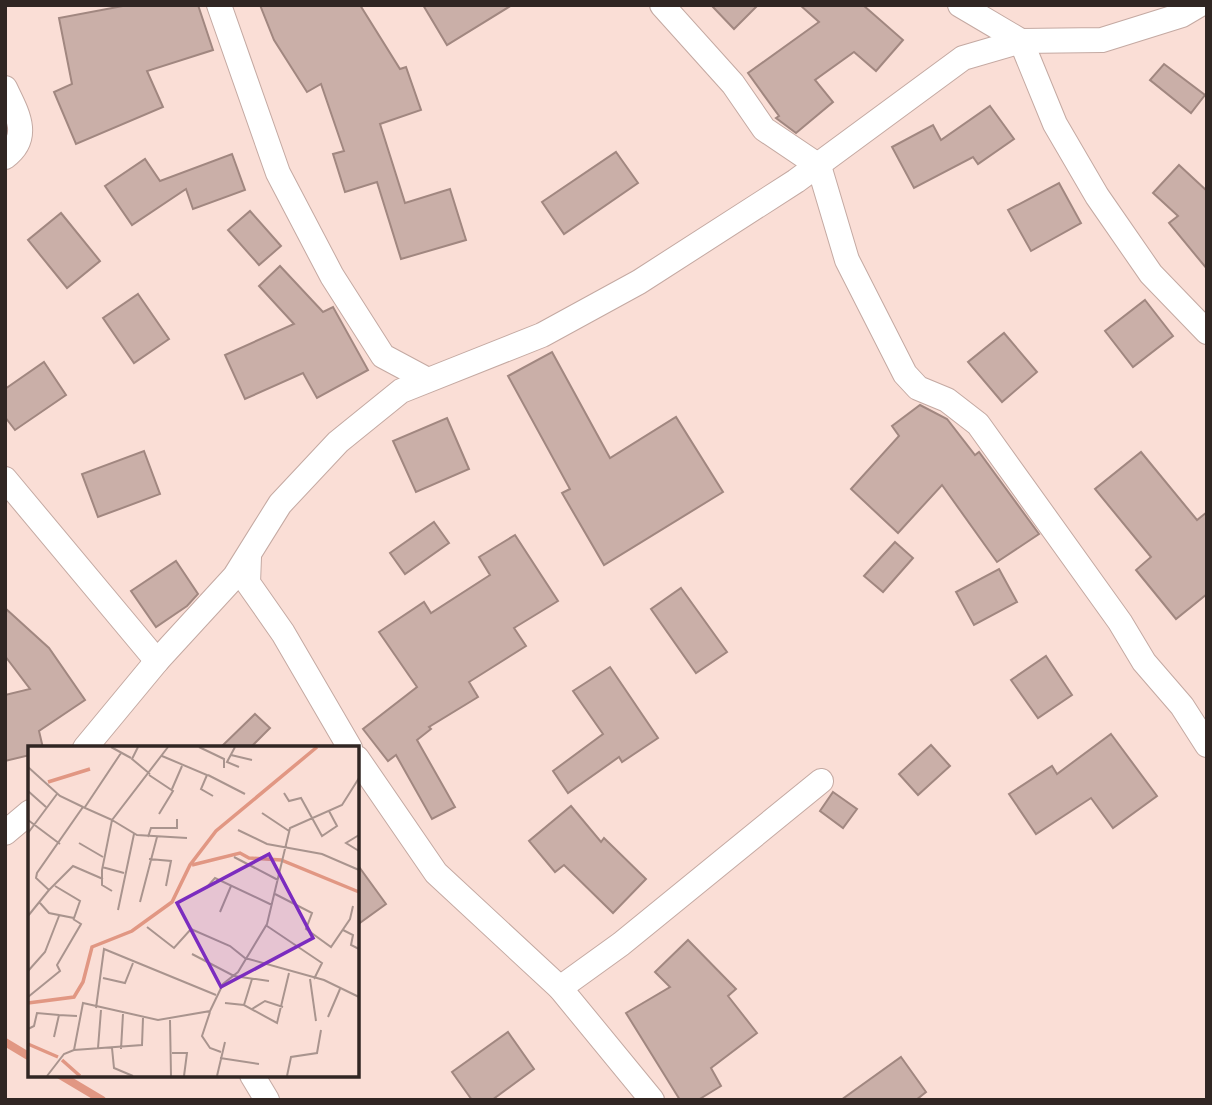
<svg xmlns="http://www.w3.org/2000/svg" width="1212" height="1105" viewBox="0 0 1212 1105" font-family="Raleway,sans-serif">
  <style>
    .lines { fill: none; stroke-linecap: round; stroke-linejoin: round }
    .stream { stroke: #e19783; stroke-width: 8 }
    .building { fill: #caafa8; stroke: #a18780; stroke-width: 2 }
    .street-casing { stroke: #c4a9a2; stroke-width: 26 }
    .street { stroke: #fff; stroke-width: 24 }
    .inset-river { fill: none; stroke: #e19783; stroke-width: 3.5 }
    .inset-road { fill: none; stroke: #a9948e; stroke-width: 2 }
    .view { fill: #7b2cbf; fill-opacity: 0.15; stroke: #7b2cbf; stroke-width: 3.5 }
    .inset-edge { fill: none; stroke: #302623; stroke-width: 3.5 }
  </style>
  <rect width="100%" height="100%" fill="#faded6"/>
  <g class="lines">
    <g class="stream">
      <path d="M5,1042L30,1057"/>
      <path d="M60,1075L102,1100"/>
    </g>
  </g>
  <g class="building">
    <path d="M128,5H198L213,50L147,71L163,107L76,144L54,92L72,84L59,18Z"/>
    <path d="M260,5H360L400,69L406,67L421,110L380,124L405,203L450,189L466,240L401,259L377,182L345,192L333,154L344,151L321,84L307,92L274,40Z"/>
    <path d="M423,5H512L447,45Z"/>
    <path d="M711,5H758L734,29Z"/>
    <path d="M800,5H863L903,40L876,71L854,52L815,80L833,102L796,133L776,118L779,116L748,73L819,22Z"/>
    <path d="M1164,64L1205,95L1191,113L1150,80Z"/>
    <path d="M990,106L1014,139L978,164L973,157L914,188L892,147L933,125L941,140Z"/>
    <path d="M616,152L638,183L564,234L542,202Z"/>
    <path d="M232,154L245,190L193,209L186,189L132,225L105,186L145,159L160,181Z"/>
    <path d="M1179,165L1207,191V269L1169,223L1178,216L1153,193Z"/>
    <path d="M1059,183L1081,223L1031,251L1008,210Z"/>
    <path d="M250,211L281,246L259,265L228,230Z"/>
    <path d="M61,213L100,261L67,288L28,240Z"/>
    <path d="M280,266L323,312L333,307L368,370L317,398L303,373L245,399L225,355L294,324L259,286Z"/>
    <path d="M138,294L169,339L134,363L103,318Z"/>
    <path d="M1145,300L1173,336L1133,367L1105,331Z"/>
    <path d="M1004,333L1037,372L1002,402L968,362Z"/>
    <path d="M552,352L610,458L676,417L723,492L604,565L562,493L570,489L508,376Z"/>
    <path d="M44,362L66,395L15,430L5,417V389Z"/>
    <path d="M920,405L947,419L975,455L979,452L1039,534L997,562L942,485L898,533L851,489L899,436L892,426Z"/>
    <path d="M447,418L469,469L416,492L393,441Z"/>
    <path d="M144,451L160,494L98,517L82,474Z"/>
    <path d="M1141,452L1197,520L1207,512V594L1176,619L1136,570L1151,557L1095,489Z"/>
    <path d="M434,522L449,543L405,574L390,553Z"/>
    <path d="M515,535L558,601L514,628L526,646L469,682L478,697L429,727L431,729L417,740L455,807L432,819L396,755L388,761L363,729L417,687L379,632L424,602L431,613L490,575L479,557Z"/>
    <path d="M895,542L913,558L883,592L864,576Z"/>
    <path d="M176,561L198,594L187,606L156,627L131,591Z"/>
    <path d="M999,569L1017,602L974,625L956,592Z"/>
    <path d="M681,588L727,652L696,673L651,609Z"/>
    <path d="M5,608L49,648L85,700L39,731L43,748H30V755L5,761V695L30,689L5,656Z"/>
    <path d="M1046,656L1072,695L1038,718L1011,680Z"/>
    <path d="M610,667L658,738L622,762L619,757L568,793L553,771L603,734L573,691Z"/>
    <path d="M255,714L270,728L250,748H220Z"/>
    <path d="M1111,734L1157,796L1113,828L1091,798L1036,834L1009,794L1052,766L1057,774Z"/>
    <path d="M931,745L950,766L918,795L899,774Z"/>
    <path d="M833,792L857,809L843,828L820,811Z"/>
    <path d="M571,806L601,842L604,838L646,879L613,913L564,865L555,872L529,841Z"/>
    <path d="M357,864L386,904L357,925Z"/>
    <path d="M688,940L736,989L728,996L757,1033L711,1068L721,1086L698,1100H680L626,1013L670,987L655,972Z"/>
    <path d="M508,1032L534,1069L492,1100H472L452,1072Z"/>
    <path d="M901,1057L926,1092L916,1100H841Z"/>
  </g>
  <g class="lines">
    <defs>
      <g id="street">
        <path d="M219,5L278,173L332,276L383,356L426,379"/>
        <path d="M662,5L733,84L764,129L819,166L847,260L905,374L918,388L947,400L978,424L1120,622L1144,662L1182,706L1207,745"/>
        <path d="M960,5L1021,41L1055,124L1097,196L1151,274L1207,332"/>
        <path d="M5,88C17,113 32,137 5,157"/>
        <path d="M5,479L157,661"/>
        <path d="M249,557L248,583L283,633L350,748"/>
        <path d="M85,748L157,661L235,576L280,504L338,442L401,391L542,335L639,282L796,181L963,58L1021,41L1102,40L1182,15L1199,5"/>
        <path d="M357,758L436,873L560,988L652,1100"/>
        <path d="M5,833L30,812"/>
        <path d="M560,988L621,944L821,781"/>
        <path d="M252,1075L267,1100"/>
      </g>
    </defs>
    <use href="#street" class="street-casing"/>
    <use href="#street" class="street"/>
  </g>
  <g transform="translate(28 746)">
    <rect width="331" height="331" fill="#faded6"/>
    <path class="inset-river" d="M20,36L62,23M164,119L212,107L221,112L253,114L331,146M0,257L46,251L55,236L64,201L104,185L144,156L162,119L188,85L289,1M0,298L30,311M34,314L52,330"/>
    <path class="inset-road" d="M83,1L103,12M110,1L104,13L122,28M171,1L196,13V22M207,1L199,16L211,21M203,9L224,14M134,10L179,29L173,43L185,50M0,21L32,50L55,61M121,29L145,45L131,68M180,29L217,48M144,43L154,20M0,45L18,61M256,47L261,55L273,52L294,90L309,80L301,65M57,61L93,7M234,67L261,85M0,74L32,98M210,84L239,98L294,108L331,124M0,87L29,48M331,89L318,97L331,105M120,91L123,82H149V73M51,97L75,111M206,111L250,134M121,113L143,115L138,140M74,121L96,127M179,141L187,132L244,159M21,144L45,120L75,133M84,145L74,139V124L84,74L109,89L159,92M247,148L284,167L278,183L303,201L322,173L325,160M112,156L129,91M12,157L21,167L46,172L52,155L27,140M90,164L106,88M192,166L203,140M0,170L21,144L8,132L9,127L55,61L84,74L140,1M239,180L294,217L286,233M119,181L146,202L163,183L202,200L217,212L296,234L331,251M315,184L325,189L323,199L331,203M164,208L206,230L241,235M0,225L17,206L31,170M75,232L97,237L105,217M282,233L288,275M0,251L32,225L29,219L53,178L45,173M197,257L216,259L249,277L261,227M216,259L224,233M68,262L76,203L188,249M224,263L237,255L255,261M182,266L174,290L182,302L193,306M300,271L312,243M142,274L143,330M0,283L6,280L9,267L31,269M26,291L31,269L49,270M70,302L73,264M84,302L86,322L105,330M93,303L95,268M46,304L114,299L115,272M144,307H159L156,330M192,312L231,318M19,330L36,308L46,304L55,257L130,274L182,265L195,238L210,226L239,178L262,82L314,59L331,32M189,330L197,296M259,330L263,311L289,307L293,284"/>
    <path class="view" d="M241,108L285,192L193,241L149,157Z"/>
    <rect width="331" height="331" class="inset-edge"/>
  </g>
  <rect width="1212" height="1105" fill="none" stroke="#302623" stroke-width="14"/>
</svg>
